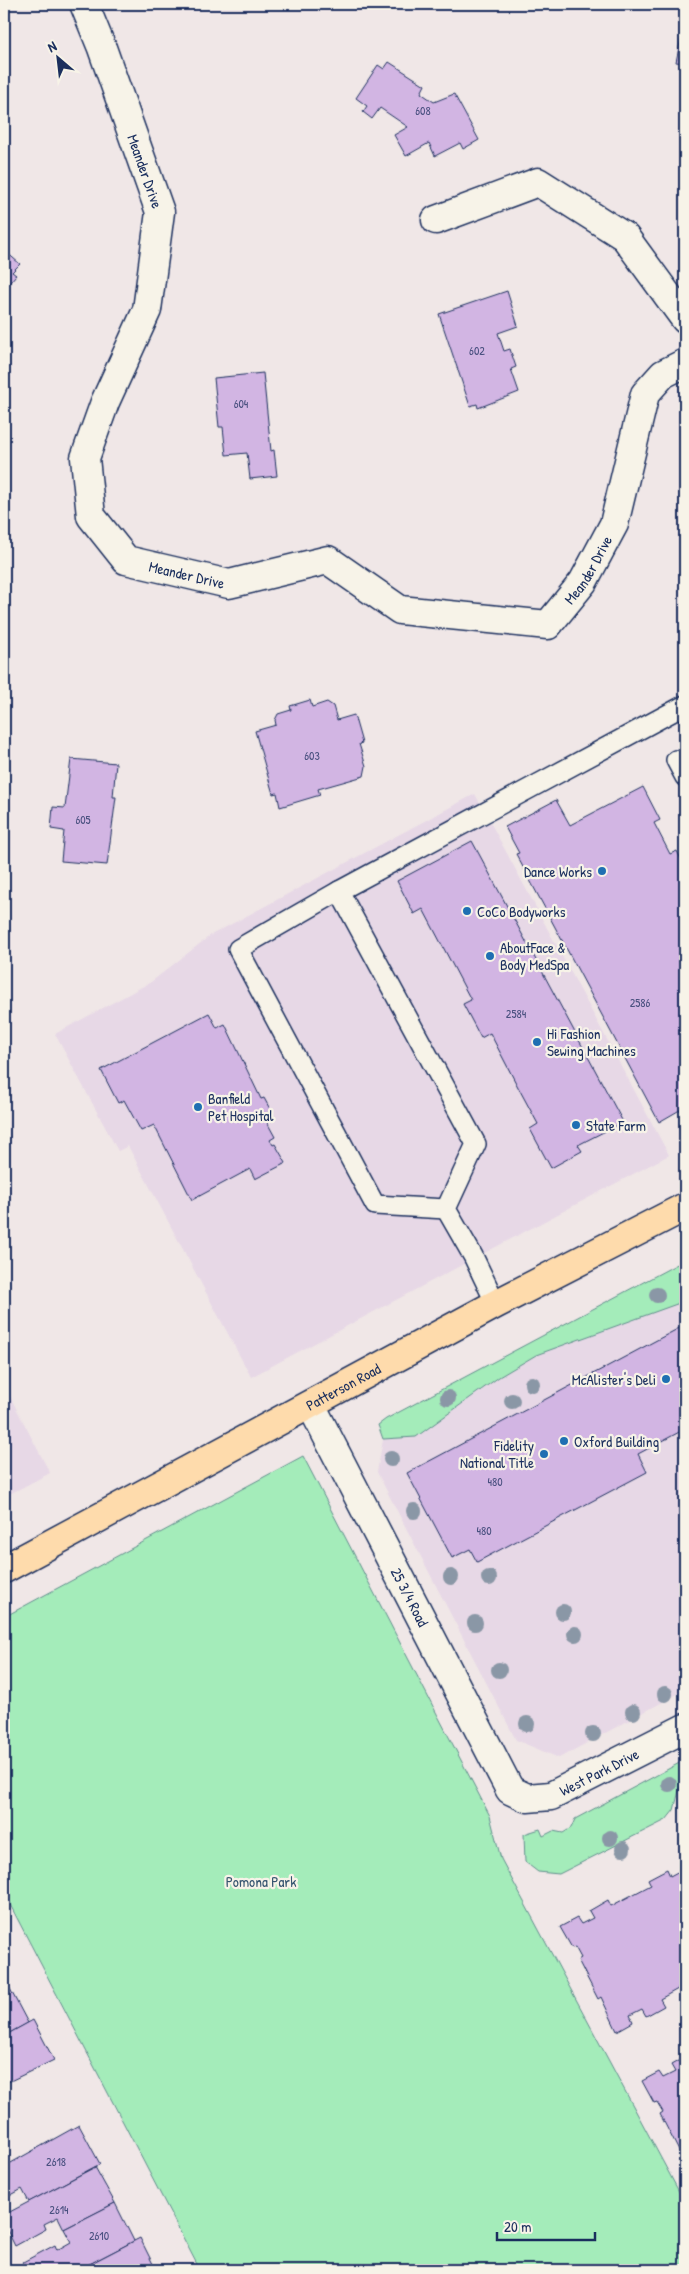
<svg xmlns="http://www.w3.org/2000/svg" width="689" height="2274" viewBox="0 0 689 2274" font-family="'Patrick Hand',sans-serif">
  <style>
    .built { fill: #e7d8e6 }
    .green { fill: #a4ecba; stroke: #608e8c }
    .building { fill: #d2b5e3; stroke: #1b2f5e }
    .lines { fill: none; stroke-linecap: round; stroke-linejoin: round }
    .service-casing { stroke: #1b2f5e; stroke-width: 22 }
    .minor-casing { stroke: #1b2f5e; stroke-width: 31 }
    .primary-casing { stroke: #1b2f5e; stroke-width: 31 }
    .service { stroke: #f7f3e8; stroke-width: 19 }
    .minor { stroke: #f7f3e8; stroke-width: 28 }
    .primary { stroke: #fedbac; stroke-width: 28 }
    .tree { fill: #8a97a6 }
    .poi-dot { fill: #1f6fb2; stroke: #f7f3e8; stroke-width: 2 }
    .labels { text-anchor: middle; dominant-baseline: central; stroke-width: 4.5; stroke-linejoin: round; paint-order: stroke }
    .number-label { font-size: 12px; fill: #49507f }
    .street-label { font-size: 15px; fill: #1b2f5e; stroke: #f7f3e8 }
    .poi-label { font-size: 15px; fill: #1b2f5e; stroke: #f7f3e8; text-anchor: start }
    .park-label { font-size: 15px; fill: #365570; stroke: #f7f3e8 }
  </style>
  <rect width="100%" height="100%" fill="#f0e7e7"/>
  <filter id="ink" filterUnits="userSpaceOnUse"><feTurbulence type="fractalNoise" baseFrequency=".02" numOctaves="2"/><feDisplacementMap in="SourceGraphic" scale="10" xChannelSelector="R" yChannelSelector="G"/><feConvolveMatrix kernelMatrix="1 2 1 2 8 2 1 2 1" color-interpolation-filters="sRGB"/></filter>
  <g filter="url(#ink)">
    <g class="built">
      <path d="M475,794L669,1155L251,1377L128,1146L118,1151L55,1034L151,982L211,935Z"/>
      <path d="M685,1260V1690L559,1758L516,1740L377,1472L383,1440L378,1425Z"/>
      <path d="M4,1385L50,1473L4,1497Z"/>
    </g>
    <g class="green">
      <path d="M685,1260V1301L536,1355L499,1377L416,1437L383,1439L378,1425L386,1419Z"/>
      <path d="M303,1456L490,1816L501,1859L685,2203V2270H200L4,1893V1617Z"/>
      <path d="M685,1760V1784L680,1787L674,1810L666,1820L559,1874L538,1872L525,1862L524,1834L540,1829L543,1836L553,1831L563,1833L571,1828L575,1819Z"/>
    </g>
    <g class="building">
      <path d="M685,18V63L676,62Z"/>
      <path d="M389,62L425,85L421,93L434,102L454,94L479,140L463,149L460,143L435,156L429,143L406,156L394,135L408,127L380,108L372,119L363,112L367,106L356,98L378,65L384,69Z"/>
      <path d="M5,251L20,264L12,272L16,275L4,289Z"/>
      <path d="M507,291L518,326L498,333L504,351L510,349L516,367L511,369L519,392L478,408L477,404L470,406L439,314Z"/>
      <path d="M263,373L271,451L274,450L277,476L250,479L247,453L226,455L223,427H219L214,378Z"/>
      <path d="M310,700L312,707L327,702L333,706L337,720L354,715L362,743L359,744L366,766L364,776L318,789L320,795L280,807L277,793L273,794L255,731L276,725L275,720L278,714L291,710L290,706Z"/>
      <path d="M71,759L116,763L113,797H116L107,865L61,861L64,831L51,829L53,807L65,808Z"/>
      <path d="M643,787L660,820L654,823L670,854L677,851L685,867V1107L659,1122L516,854L519,853L505,827L556,800L570,825Z"/>
      <path d="M472,841L623,1122L578,1145L582,1151L551,1168L530,1129L538,1124L518,1087L490,1033L481,1038L463,1004L471,1000L423,909L414,914L397,881Z"/>
      <path d="M209,1013L217,1028L225,1024L261,1099L264,1098L271,1111L263,1115L275,1137L270,1140L273,1145L275,1144L286,1163L255,1179L250,1169L192,1200L154,1125L141,1131L124,1100L118,1103L101,1070Z"/>
      <path d="M685,1325V1429L638,1454L647,1472L477,1562L470,1549L452,1558L407,1473Z"/>
      <path d="M685,1860V1985L660,1999L664,2006L646,2016L642,2009L630,2015L633,2022L617,2031L601,1997L598,1999L578,1960L581,1958L575,1947L572,1948L560,1927L577,1918L581,1924L593,1918L589,1911L608,1900L611,1906L651,1885L648,1879L667,1869L670,1876L683,1869L680,1863Z"/>
      <path d="M8,1985L28,2023L4,2036V1987Z"/>
      <path d="M33,2020L54,2060L4,2084V2036Z"/>
      <path d="M685,2057V2156L683,2151L680,2153L660,2114L663,2112L657,2102L654,2103L642,2081L659,2072L663,2078L675,2072L671,2065Z"/>
      <path d="M79,2125L100,2164L29,2202L22,2189L4,2199V2158L9,2164Z"/>
      <path d="M95,2167L115,2203L64,2229L58,2217L44,2224L46,2229L15,2246L4,2224V2215Z"/>
      <path d="M115,2203L134,2241L78,2270H28L23,2262L55,2245L57,2250L71,2242L64,2229Z"/>
      <path d="M140,2238L156,2270H78L134,2241Z"/>
    </g>
    <g class="lines">
      <defs>
        <g id="service">
          <path d="M676,760L685,777"/>
          <path d="M339,891L238,949L375,1205L446,1209"/>
          <path d="M496,1304L473,1256L446,1209L476,1144L339,891L685,705"/>
        </g>
        <g id="minor">
          <path id="s1" d="M84,4L102,48L160,212L147,310L105,402L85,458L91,516L126,560L229,584L328,560L400,610L548,625L583,582L614,524L645,394L663,374L685,363"/>
          <path d="M436,220L538,182L625,237L685,319"/>
          <path id="s2" d="M311,1405L510,1790L527,1798L551,1796L685,1728"/>
        </g>
        <g id="primary">
          <path id="s3" d="M4,1569L496,1304L685,1207"/>
        </g>
      </defs>
      <use href="#service" class="service-casing"/>
      <use href="#minor" class="minor-casing"/>
      <use href="#primary" class="primary-casing"/>
      <use href="#service" class="service"/>
      <use href="#minor" class="minor"/>
      <use href="#primary" class="primary"/>
    </g>
    <g class="tree">
      <circle cx="657" cy="1295" r="8"/>
      <circle cx="532" cy="1384" r="8"/>
      <circle cx="448" cy="1398" r="8"/>
      <circle cx="512" cy="1401" r="8"/>
      <circle cx="391" cy="1459" r="8"/>
      <circle cx="414" cy="1511" r="8"/>
      <circle cx="451" cy="1577" r="8"/>
      <circle cx="489" cy="1578" r="8"/>
      <circle cx="563" cy="1612" r="8"/>
      <circle cx="475" cy="1623" r="8"/>
      <circle cx="575" cy="1634" r="8"/>
      <circle cx="499" cy="1670" r="8"/>
      <circle cx="665" cy="1694" r="8"/>
      <circle cx="633" cy="1712" r="8"/>
      <circle cx="527" cy="1724" r="8"/>
      <circle cx="593" cy="1734" r="8"/>
      <circle cx="669" cy="1784" r="8"/>
      <circle cx="610" cy="1838" r="8"/>
      <circle cx="623" cy="1849" r="8"/>
    </g>
  </g>
  <g class="poi-dot">
    <circle cx="602" cy="871" r="5"/>
    <circle cx="467" cy="911" r="5"/>
    <circle cx="490" cy="956" r="5"/>
    <circle cx="537" cy="1042" r="5"/>
    <circle cx="198" cy="1107" r="5"/>
    <circle cx="576" cy="1125" r="5"/>
    <circle cx="666" cy="1379" r="5"/>
    <circle cx="564" cy="1441" r="5"/>
    <circle cx="544" cy="1454" r="5"/>
  </g>
  <g class="labels">
    <g class="number-label">
      <text x="423" y="110">608</text>
      <text x="477" y="350">602</text>
      <text x="241" y="403">604</text>
      <text x="312" y="755">603</text>
      <text x="83" y="819">605</text>
      <text x="640" y="1002">2586</text>
      <text x="516" y="1013">2584</text>
      <text x="495" y="1481">480</text>
      <text x="484" y="1530">480</text>
      <text x="56" y="2161">2618</text>
      <text x="59" y="2209">2614</text>
      <text x="99" y="2235">2610</text>
    </g>
    <g class="street-label">
      <text stroke="none"><textPath href="#s1" startOffset="178">Meander Drive</textPath></text>
      <text stroke="none"><textPath href="#s1" startOffset="1108">Meander Drive</textPath></text>
      <text stroke="none"><textPath href="#s1" startOffset="658">Meander Drive</textPath></text>
      <text stroke="none"><textPath href="#s3" startOffset="385">Patterson Road</textPath></text>
      <text stroke="none"><textPath href="#s2" startOffset="216">25 3/4 Road</textPath></text>
      <text stroke="none"><textPath href="#s2" startOffset="530">West Park Drive</textPath></text>
    </g>
    <g class="poi-label">
      <text x="592" y="871" text-anchor="end">Dance Works</text>
      <text x="477" y="911">CoCo Bodyworks</text>
      <text x="500" y="947">AboutFace &amp;<tspan x="500" dy="17">Body MedSpa</tspan></text>
      <text x="547" y="1033">Hi Fashion<tspan x="547" dy="17">Sewing Machines</tspan></text>
      <text x="208" y="1098">Banfield<tspan x="208" dy="17">Pet Hospital</tspan></text>
      <text x="586" y="1125">State Farm</text>
      <text x="656" y="1379" text-anchor="end">McAlister's Deli</text>
      <text x="574" y="1441">Oxford Building</text>
      <text x="534" y="1445" text-anchor="end">Fidelity<tspan x="534" dy="17">National Title</tspan></text>
    </g>
    <g class="park-label">
      <text x="261" y="1881">Pomona Park</text>
    </g>
  </g>
  <rect width="689" height="2274" fill="none" stroke="#f7f3e8" stroke-width="20"/>
  <rect x="10" y="10" width="669" height="2254" fill="none" stroke="#1b2f5e" stroke-width="2" filter="url(#ink)"/>
  <g transform="translate(58 58) rotate(332)" stroke="#f7f3e8" stroke-width="4" paint-order="stroke">
  <path d="M0-4L9 19L0 12L-9 19Z" fill="#1b2f5e"/>
  <text y="-8" font-size="14" font-weight="bold" text-anchor="middle" fill="#1b2f5e">N</text>
  </g>
  <path d="M497 2232v8h98v-8" fill="none" stroke="#1b2f5e" stroke-width="2.5"/>
  <text x="504" y="2232" font-size="15" fill="#1b2f5e" stroke="#f7f3e8" stroke-width="4" paint-order="stroke">20 m</text>
</svg>
